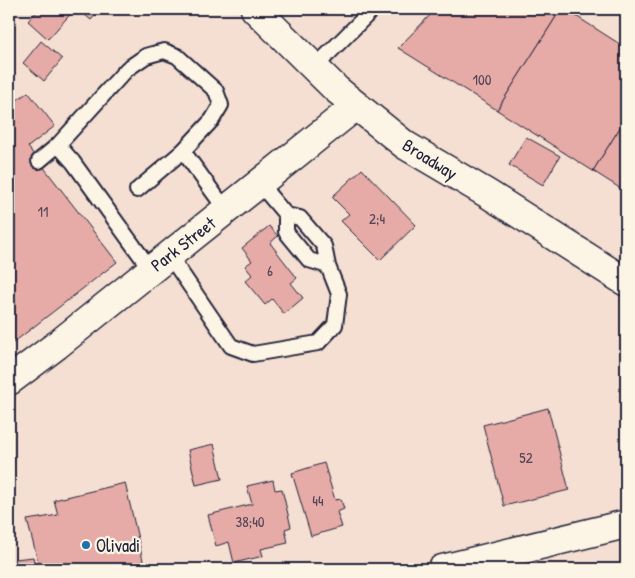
<svg xmlns="http://www.w3.org/2000/svg" width="635" height="578" viewBox="0 0 635 578" font-family="'Patrick Hand',sans-serif">
  <style>
    .building { fill: #e6aba7; stroke: #22223b }
    .lines { fill: none; stroke-linecap: round; stroke-linejoin: round }
    .service-casing { stroke: #22223b; stroke-width: 18 }
    .minor-casing { stroke: #22223b; stroke-width: 31 }
    .tertiary-casing { stroke: #22223b; stroke-width: 31 }
    .service { stroke: #fcf5e5; stroke-width: 14 }
    .minor { stroke: #fcf5e5; stroke-width: 28 }
    .tertiary { stroke: #fcf5e5; stroke-width: 28 }
    .poi-dot { fill: #1f6fb2; stroke: #fcf5e5; stroke-width: 2 }
    .labels { text-anchor: middle; dominant-baseline: central; stroke-width: 4.5; stroke-linejoin: round; paint-order: stroke }
    .number-label { font-size: 15px; fill: #534456 }
    .street-label { font-size: 18px; fill: #22223b; stroke: #fcf5e5 }
    .poi-label { font-size: 18px; fill: #22223b; stroke: #fcf5e5; text-anchor: start }
  </style>
  <rect width="100%" height="100%" fill="#f5dfd2"/>
  <filter id="ink" filterUnits="userSpaceOnUse"><feTurbulence type="fractalNoise" baseFrequency=".02" numOctaves="2"/><feDisplacementMap in="SourceGraphic" scale="10" xChannelSelector="R" yChannelSelector="G"/><feConvolveMatrix kernelMatrix="1 2 1 2 8 2 1 2 1" color-interpolation-filters="sRGB"/></filter>
  <g filter="url(#ink)">
    <g class="building">
      <path d="M39,9H75L48,39L28,21Z"/>
      <path d="M78,9H101L91,20Z"/>
      <path d="M436,9H561L497,110L398,48Z"/>
      <path d="M561,9H565L626,48V118L593,171L497,110Z"/>
      <path d="M41,41L62,59L44,81L23,63Z"/>
      <path d="M28,92L55,126L28,147L117,262L9,346V106Z"/>
      <path d="M626,118V192L593,171Z"/>
      <path d="M526,137L560,156L543,185L509,165Z"/>
      <path d="M362,169L416,225L380,260L341,221L349,214L332,197Z"/>
      <path d="M269,226L278,236L270,243L297,278L291,283L303,298L284,314L272,299L265,305L245,281L252,275L245,266L252,261L242,248Z"/>
      <path d="M548,408L569,490L504,506L483,425Z"/>
      <path d="M214,444L222,479L196,485L188,450Z"/>
      <path d="M324,463L335,500L341,499L344,509L337,512L342,527L311,536L292,473Z"/>
      <path d="M273,480L275,490L282,489L291,527L285,529L288,543L261,549L263,556L234,563L229,542L216,546L208,515L252,504L247,486Z"/>
      <path d="M125,483L145,569H40L27,520L58,515L54,500Z"/>
      <path d="M33,557L36,569H18L15,559Z"/>
    </g>
    <g class="lines">
      <defs>
        <g id="service">
          <path d="M315,67L373,9"/>
          <path d="M58,145L73,162L151,270"/>
          <path d="M39,161L58,145L127,69L146,56L164,51L177,56L216,91L221,105L212,120L183,151L226,210"/>
          <path d="M259,183L286,215"/>
          <path d="M137,190L183,151"/>
          <path d="M169,255L231,346L253,354L318,343L335,325L339,294L328,266L324,246L300,218L286,215V232L309,260L328,266"/>
        </g>
        <path id="minor" d="M9,381L57,345L356,106"/>
        <g id="tertiary">
          <path d="M255,9L336,89L405,145L488,194L626,282"/>
          <path d="M442,569L626,524"/>
        </g>
      </defs>
      <use href="#service" class="service-casing"/>
      <use href="#minor" class="minor-casing"/>
      <use href="#tertiary" class="tertiary-casing"/>
      <use href="#service" class="service"/>
      <use href="#minor" class="minor"/>
      <use href="#tertiary" class="tertiary"/>
    </g>
  </g>
  <circle class="poi-dot" cx="86" cy="545" r="5"/>
  <g class="labels">
    <g class="number-label">
      <text x="482" y="79">100</text>
      <text x="43" y="211">11</text>
      <text x="377" y="218">2;4</text>
      <text x="270" y="270">6</text>
      <text x="526" y="457">52</text>
      <text x="318" y="500">44</text>
      <text x="250" y="521">38;40</text>
    </g>
    <g class="street-label">
      <text transform="translate(430 159) rotate(32)">Broadway</text>
      <text transform="translate(183 244) rotate(-38)">Park Street</text>
    </g>
    <g class="poi-label">
      <text x="96" y="545">Olivadi</text>
    </g>
  </g>
  <rect width="635" height="578" fill="none" stroke="#fcf5e5" stroke-width="30"/>
  <rect x="15" y="15" width="605" height="548" fill="none" stroke="#22223b" stroke-width="2" filter="url(#ink)"/>
</svg>
